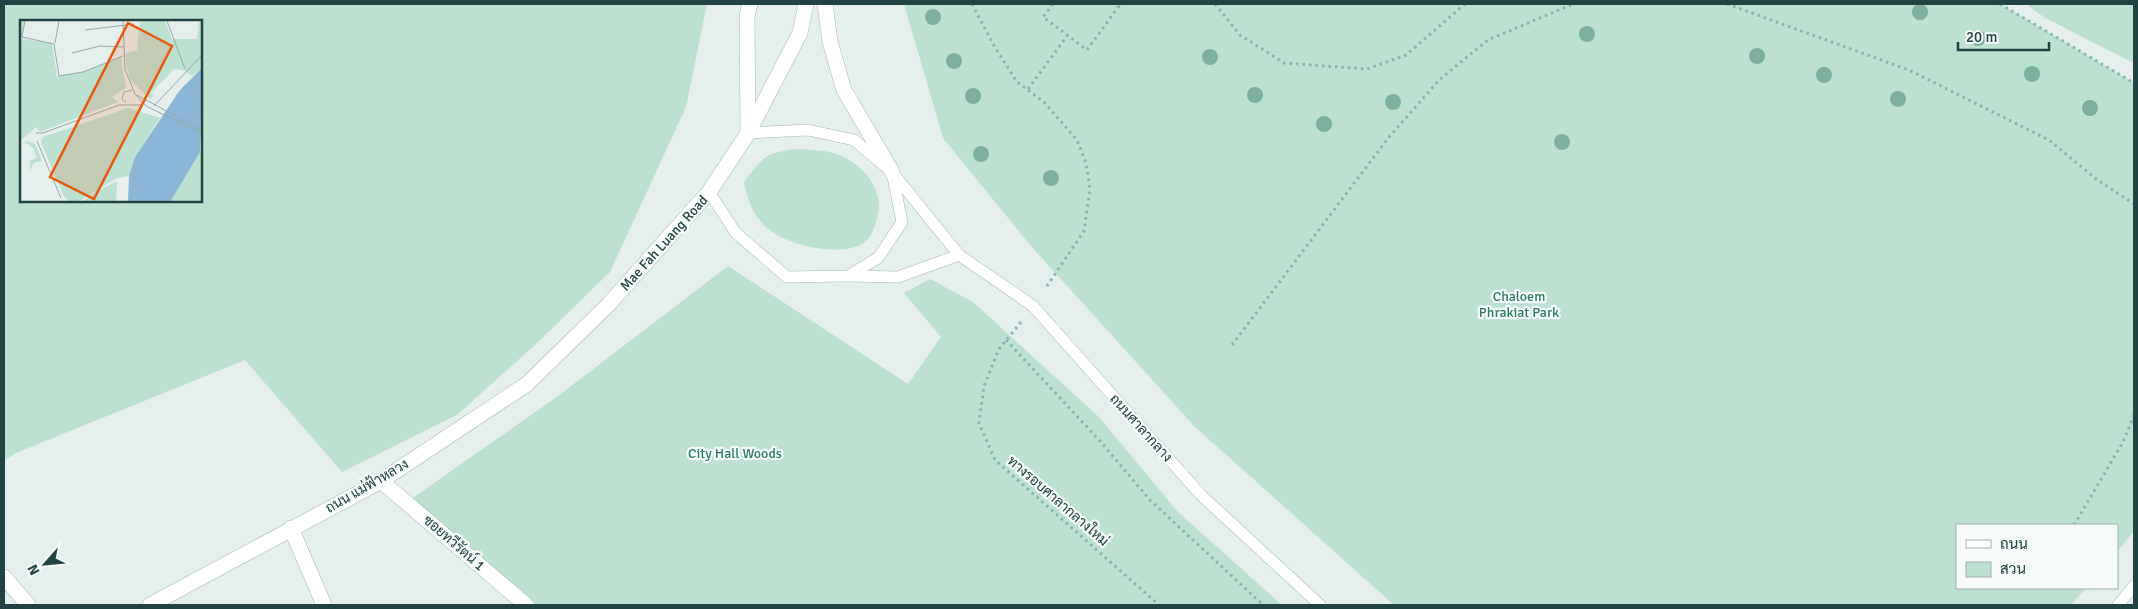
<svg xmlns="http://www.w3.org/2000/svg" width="2138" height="609" viewBox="0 0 2138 609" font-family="Signika,Sarabun,sans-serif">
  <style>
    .green { fill: #bde1d1; fill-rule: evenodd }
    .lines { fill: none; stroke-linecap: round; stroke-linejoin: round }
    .service-casing { stroke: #a7b8b7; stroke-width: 12 }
    .minor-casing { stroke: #a7b8b7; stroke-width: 16 }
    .tertiary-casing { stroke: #a7b8b7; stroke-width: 16 }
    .path { stroke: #84b5b3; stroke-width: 3; stroke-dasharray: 2.5 4; stroke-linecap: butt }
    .service { stroke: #fff; stroke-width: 11 }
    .minor { stroke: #fff; stroke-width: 15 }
    .tertiary { stroke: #fff; stroke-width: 15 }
    .tree { fill: #7eb0a0 }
    .labels { text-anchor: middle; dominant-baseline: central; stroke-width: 4.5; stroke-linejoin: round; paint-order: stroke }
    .street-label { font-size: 14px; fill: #224343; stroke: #f6fbfa }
    .park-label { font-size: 14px; fill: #2a7d61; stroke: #f6fbfa }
    .inset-river { fill: none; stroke: #8bb6d7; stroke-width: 2.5 }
    .inset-road { fill: none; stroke: #97aaa9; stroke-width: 1 }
    .view { fill: #e8590c; fill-opacity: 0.15; stroke: #e8590c; stroke-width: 2.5 }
    .inset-edge { fill: none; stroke: #224343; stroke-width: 2.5 }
  </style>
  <rect width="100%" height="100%" fill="#e5efed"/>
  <g class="green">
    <path d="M4,4H707L686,107L610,272L536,344L457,415L342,472L245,360L16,453L4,461ZM201,21V201H21V21Z"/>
    <path d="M904,4H2000L2134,83V531L2117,552V525H1957V588H2086L2071,605H1394L1195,427L1030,245L943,138Z"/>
    <path d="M2026,4H2134V63L2045,18Z"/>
    <path d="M800,149C810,150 821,150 830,152C860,160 886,187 877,219C874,228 871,239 862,244C837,258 779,244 762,223C751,210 747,198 744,182C764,155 767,152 800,149Z"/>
    <path d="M728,266L908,384L941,337L904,293L930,279L973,302L1099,417L1178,512L1282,605H526L407,502L558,396Z"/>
  </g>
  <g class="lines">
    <defs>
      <g id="service">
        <path d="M748,133L808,130L854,140L892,172L959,255L1033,306L1201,495L1320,605"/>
        <path d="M709,192L736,233L787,277L848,276L878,258L902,222L893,177"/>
        <path d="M849,276L898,277L959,255"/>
        <path d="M2118,605L2134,586"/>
      </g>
      <g id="minor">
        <path d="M381,481L526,605"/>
        <path d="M291,528L324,605"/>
        <path d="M4,577L28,605"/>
      </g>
      <g id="tertiary">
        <path d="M825,4L830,42L844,90L892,172"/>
        <path d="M748,131L747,16L750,4"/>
        <path d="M150,605L381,481L527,384L608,305L709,192L748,133L800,33L806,4"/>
      </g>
    </defs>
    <use href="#service" class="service-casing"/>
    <use href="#minor" class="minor-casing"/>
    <use href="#tertiary" class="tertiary-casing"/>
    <g class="path">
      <path d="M972,4L993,44L1017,82L1044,102L1077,140L1086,163L1090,189L1084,231L1045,289"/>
      <path d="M1053,4L1043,17L1087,50L1119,6L1116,4"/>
      <path d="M1215,4L1240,35L1284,63L1367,69L1406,55L1465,4"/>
      <path d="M1727,4L1909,70L2049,140L2096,179L2134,204"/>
      <path d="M2000,4L2134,83"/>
      <path d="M1028,89L1067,36"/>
      <path d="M1021,322L999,349L984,386L979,423L995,460L1159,605"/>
      <path d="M1006,340L1100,441L1150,500L1263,605"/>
      <path d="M1232,345L1389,137L1440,79L1488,40L1573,4"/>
      <path d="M2074,525L2123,442L2134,415"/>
    </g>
    <use href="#service" class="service"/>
    <use href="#minor" class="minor"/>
    <use href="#tertiary" class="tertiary"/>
  </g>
  <g class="tree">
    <circle cx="1920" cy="12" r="8"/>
    <circle cx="933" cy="17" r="8"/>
    <circle cx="1587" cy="34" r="8"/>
    <circle cx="1978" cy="38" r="8"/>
    <circle cx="1757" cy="56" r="8"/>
    <circle cx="1210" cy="57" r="8"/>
    <circle cx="954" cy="61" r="8"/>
    <circle cx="2032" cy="74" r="8"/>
    <circle cx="1824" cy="75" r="8"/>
    <circle cx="1255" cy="95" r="8"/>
    <circle cx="973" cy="96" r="8"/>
    <circle cx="1898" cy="99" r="8"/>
    <circle cx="1393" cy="102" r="8"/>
    <circle cx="2090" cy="108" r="8"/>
    <circle cx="1324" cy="124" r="8"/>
    <circle cx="1562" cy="142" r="8"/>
    <circle cx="981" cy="154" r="8"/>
    <circle cx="1051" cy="178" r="8"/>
  </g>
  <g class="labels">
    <g class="street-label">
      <text transform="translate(664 243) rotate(-48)">Mae Fah Luang Road</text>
      <text transform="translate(1141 428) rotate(48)">ถนนศาลากลาง</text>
      <text transform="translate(367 486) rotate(-30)">ถนน แม่ฟ้าหลวง</text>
      <text transform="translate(1058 501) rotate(41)">ทางรอบศาลากลางใหม่</text>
      <text transform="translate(454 543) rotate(41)">ซอยทวีรัตน์ 1</text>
    </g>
    <g class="park-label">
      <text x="1519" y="296">Chaloem<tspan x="1519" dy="16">Phrakiat Park</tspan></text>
      <text x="735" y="453">City Hall Woods</text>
    </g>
  </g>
  <g transform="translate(20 20)">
    <rect width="182" height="182" fill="#e5efed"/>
    <path d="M0,1H5L1,19L32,23L37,56L63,52L101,37L106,68L92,77L98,82L20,112L16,107L0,121ZM120,1H145L152,19H177L179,1H182V48L172,56L163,50L154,49L131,73L134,76L130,79L110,60L106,43V33L117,30ZM108,88L140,98L115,137L109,156L97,158L58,182H49L43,175L21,122L23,117ZM182,112L179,131H182V182H147L155,152ZM8,121L15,124L22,141L13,143L11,151L9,141L17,138L13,128L7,123L0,125ZM97,161L96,182H62L76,172Z" fill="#bde1d1"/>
    <path d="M182,48L180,132L150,182H108L109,156L115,137L160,70Z" fill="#8bb6d7"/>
    <path class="inset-river" d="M157,74L167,80L164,101M125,182L138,144L162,104"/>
    <path class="inset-road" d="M5,1L2,17L34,24L39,56L63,52L103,36M103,1L105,49L115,74L126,86L183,114M147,1L165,49M65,10L114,4M35,23L39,1M52,33L80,26L104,27M117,75L183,111M106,83L102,79L104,72L112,70M134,86L183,34M16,113H23L99,85H123M17,121L41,178"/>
    <path class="view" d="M108,3L152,26L74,179L30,157Z"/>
    <rect width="182" height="182" class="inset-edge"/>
  </g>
  <rect width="2138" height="609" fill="none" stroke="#224343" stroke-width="10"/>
  <rect x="1956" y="524" width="162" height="65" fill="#f6fbfa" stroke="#a1b1b1"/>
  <rect x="1966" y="540" width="25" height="8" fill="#ffffff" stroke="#a1b1b1"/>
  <text x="2000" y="549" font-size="15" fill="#224343">ถนน</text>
  <rect x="1966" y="562" width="25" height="15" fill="#bde1d1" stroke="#a1b1b1"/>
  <text x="2000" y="574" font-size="15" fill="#224343">สวน</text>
  <g transform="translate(45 564) rotate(243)" stroke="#f6fbfa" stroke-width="4" paint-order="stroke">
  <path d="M0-4L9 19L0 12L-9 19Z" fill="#224343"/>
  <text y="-8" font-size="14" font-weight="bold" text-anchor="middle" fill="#224343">N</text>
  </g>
  <path d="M1958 42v8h91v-8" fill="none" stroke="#224343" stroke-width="2.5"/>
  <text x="1966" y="42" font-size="15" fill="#224343" stroke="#f6fbfa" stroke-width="4" paint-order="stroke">20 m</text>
</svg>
